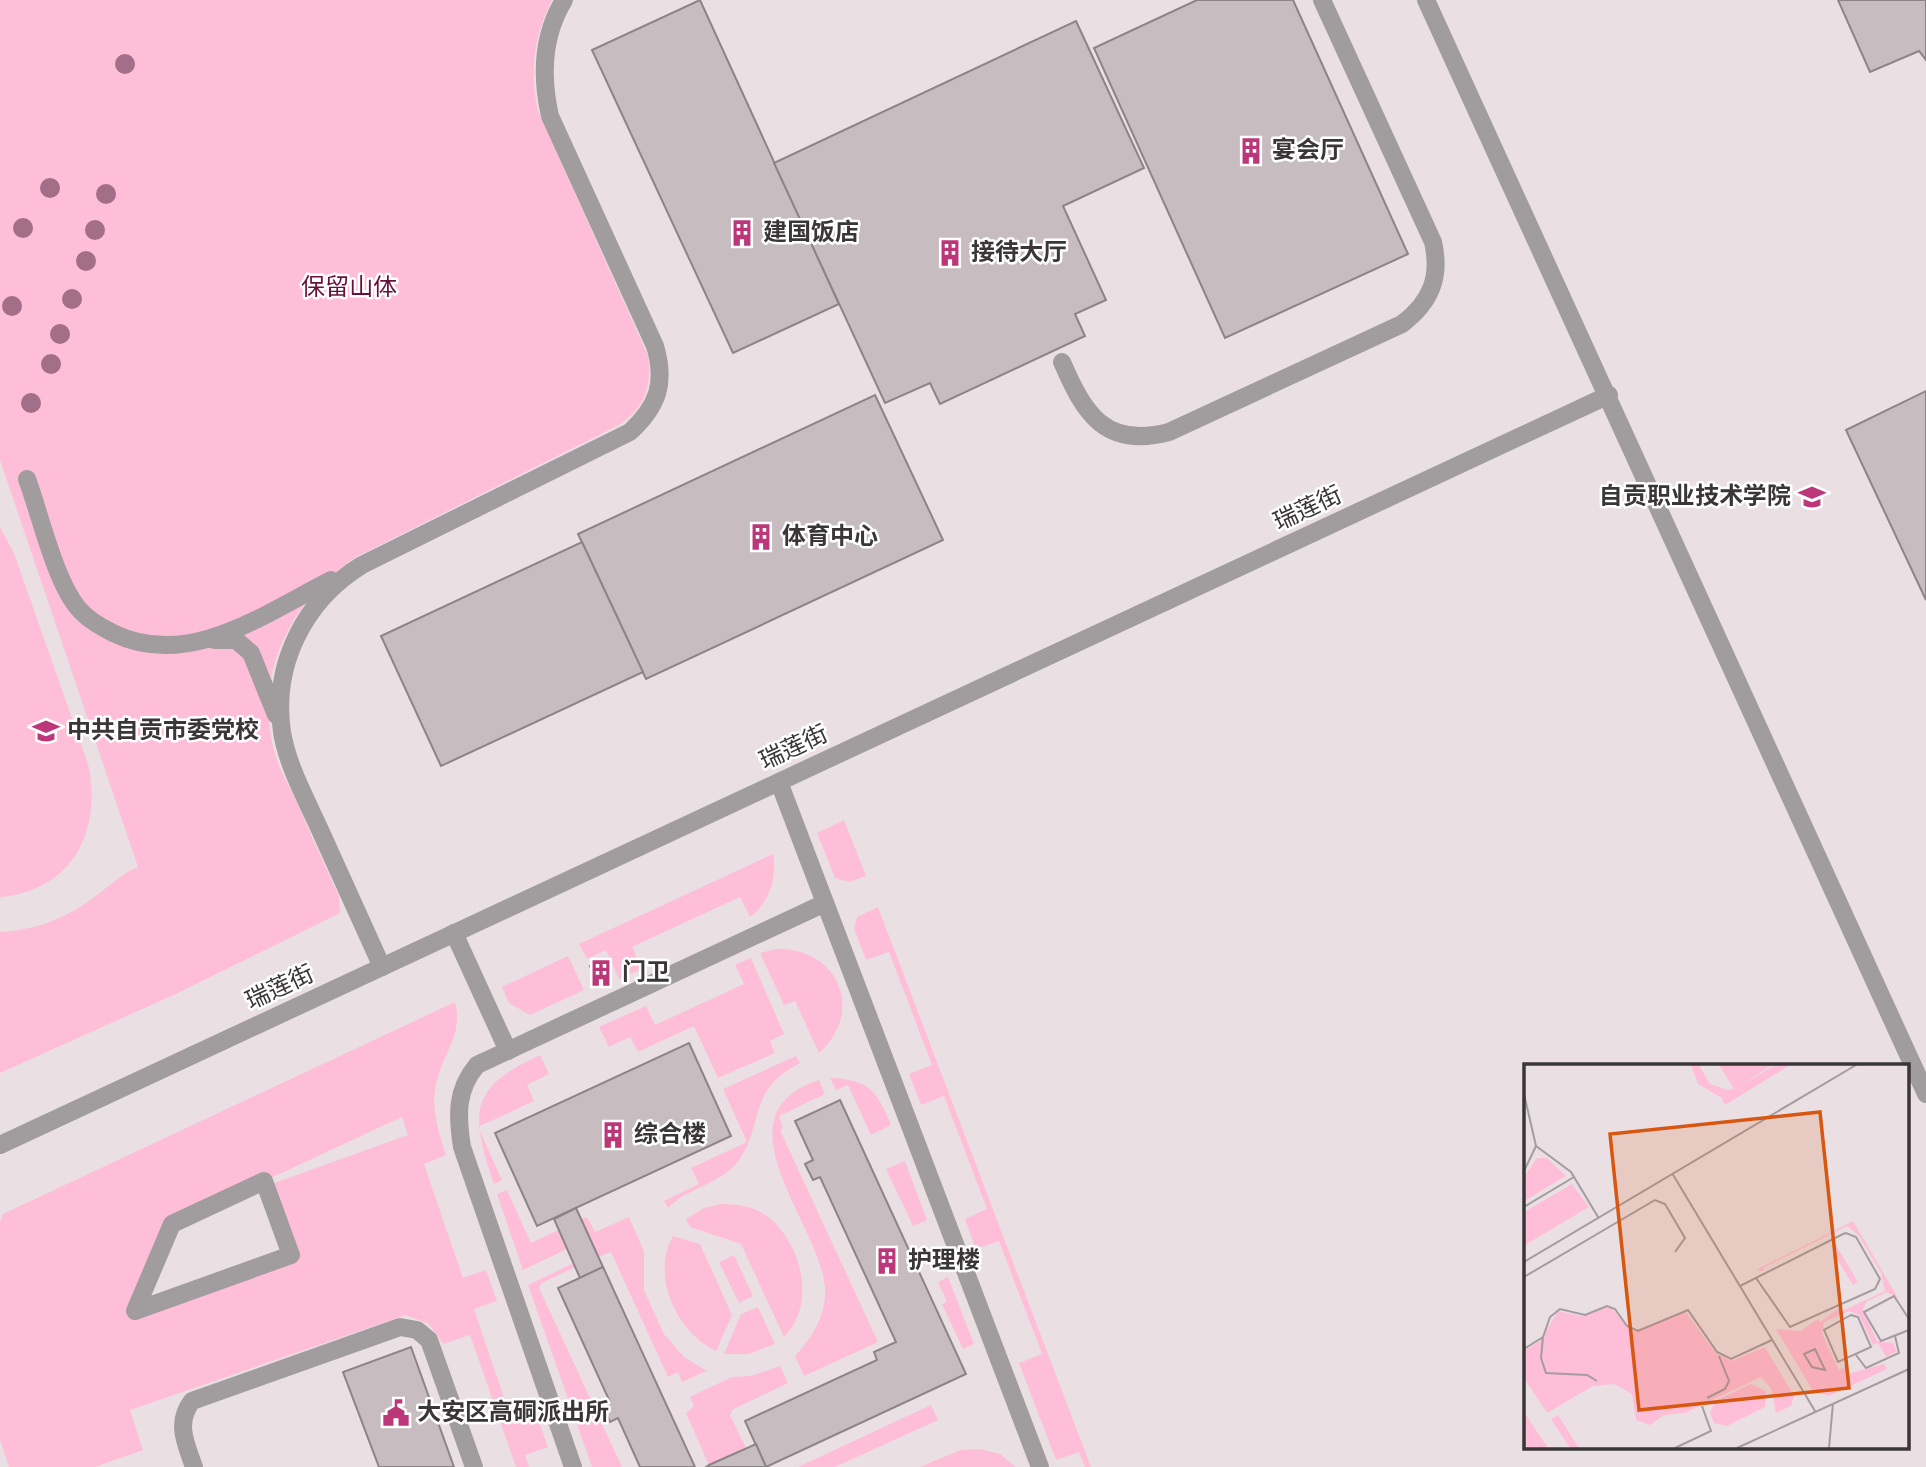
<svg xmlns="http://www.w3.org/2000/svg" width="1926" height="1467" viewBox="0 0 1926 1467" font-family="'Alegreya Sans','Noto Sans SC',sans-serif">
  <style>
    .green { fill: #febed7; fill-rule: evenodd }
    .building { fill: #c7bdc1; stroke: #8d8487; stroke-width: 2 }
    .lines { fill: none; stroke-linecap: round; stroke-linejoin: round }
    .service { stroke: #a19d9f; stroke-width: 18 }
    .pedestrian { stroke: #a19d9f; stroke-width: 18 }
    .tertiary { stroke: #a19d9f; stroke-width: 18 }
    .tree { fill: #a26e88 }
    .labels { text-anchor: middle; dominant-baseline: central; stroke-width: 5; stroke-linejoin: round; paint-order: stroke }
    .poi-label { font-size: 24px; font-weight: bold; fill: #3a3637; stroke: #fff; text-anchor: start }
    .park-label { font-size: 24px; fill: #67103e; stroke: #fff }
    .street-label { font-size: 24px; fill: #3a3637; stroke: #fff }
    .inset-road { fill: none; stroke: #a49c9e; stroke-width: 2 }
    .view { fill: #d75610; fill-opacity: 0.15; stroke: #d75610; stroke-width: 3.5 }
    .inset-edge { fill: none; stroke: #3a3637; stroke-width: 3.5 }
  </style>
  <rect width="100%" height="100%" fill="#eae0e3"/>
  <g class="green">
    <path d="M0,0H552C534,35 529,72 538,111L648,356C652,387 645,407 619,425L358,556C291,598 252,675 275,754C279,769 288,784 295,798C309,831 324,864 339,896L340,913L180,992L0,1073V932C36,930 68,918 97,895C112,884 120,875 138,867L0,460Z"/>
    <path d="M0,527L14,553L88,764C103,830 72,891 0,897Z"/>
    <path d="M844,820L866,876L850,882L835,878L817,833Z"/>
    <path d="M773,854C777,879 770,901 750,917L740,897L632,947L642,969L619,979L606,950L587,959L579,944Z"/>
    <path d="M878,907L1091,1467H1085L1079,1452L1056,1460L1019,1363L1042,1354L999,1241L976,1249L965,1219L987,1209L944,1096L921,1105L909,1074L932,1065L889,952L866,960L854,928L857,917Z"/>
    <path d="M776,949C838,947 866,1011 819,1053L795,1001L784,1005L760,953Z"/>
    <path d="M568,956L584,990L530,1015L509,1003L502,987Z"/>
    <path d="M751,958L784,1034L770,1041L775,1053L718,1078L694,1026L638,1052L630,1037L609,1047L599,1027L646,1006L655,1025L744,984L735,965Z"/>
    <path d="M455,1002C463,1034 445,1051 437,1080C430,1107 438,1130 446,1155L424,1164L463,1278L486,1270L497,1301L474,1309L513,1424L537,1416L548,1447L525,1455L529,1467H516L470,1335L443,1344L429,1324L406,1315L130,1410L143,1450L95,1467H9L0,1440V1221L3,1214ZM402,1117L408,1135L266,1186L290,1255L136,1311L172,1224Z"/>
    <path d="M540,1055L549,1074L527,1085L534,1101L478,1127L502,1180L494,1184C470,1114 468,1088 540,1055Z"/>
    <path d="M796,1056L800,1063C746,1091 765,1123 739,1160C722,1184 688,1187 668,1208L664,1201L699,1184L691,1168L747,1142L723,1089Z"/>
    <path d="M830,1078C869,1079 878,1092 891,1125L871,1135L848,1085L836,1090Z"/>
    <path d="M819,1080L825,1094L779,1116L783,1128L780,1130L878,1342L804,1376L795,1356C813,1337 826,1315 825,1289C822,1226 712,1115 819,1080Z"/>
    <path d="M905,1161L927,1220L913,1226L886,1169Z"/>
    <path d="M507,1190L531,1243L558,1230L567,1249L523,1270L497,1194Z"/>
    <path d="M721,1204C737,1204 753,1206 767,1216C802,1242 817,1305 784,1337L741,1244L690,1227L686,1219L704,1208Z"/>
    <path d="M587,1217L595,1232L629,1217L644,1251V1290L664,1334L684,1357L707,1371L682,1382L678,1372L668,1377L611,1252L598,1257L581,1219Z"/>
    <path d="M673,1236L700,1244L732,1315L716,1351C677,1333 650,1276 673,1236Z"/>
    <path d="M734,1255L753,1296L739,1303L719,1262Z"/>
    <path d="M574,1263L575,1267L542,1283L539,1288L622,1467H592L528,1285Z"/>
    <path d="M948,1277L974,1344L963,1349L942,1304L947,1302L938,1282Z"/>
    <path d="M758,1307L775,1344L749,1354H724L741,1314Z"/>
    <path d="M780,1366L788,1383L732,1410L730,1415L746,1448L709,1465L686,1413L694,1406L690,1397L732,1377L751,1376Z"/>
    <path d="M931,1405L938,1420L835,1467H798Z"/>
    <path d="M980,1449L1000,1454L1016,1467H920L960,1450Z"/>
  </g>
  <g class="building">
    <path d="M700,0L839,304L733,353L592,50Z"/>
    <path d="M1197,0H1293L1408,254L1225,338L1094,48Z"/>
    <path d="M1838,0H1926V60L1919,51L1870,72Z"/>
    <path d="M1076,21L1144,168L1063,206L1106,300L1075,314L1085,336L940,404L930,383L885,403L774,163Z"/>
    <path d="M1926,391V600L1846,430Z"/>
    <path d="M875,395L943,540L646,679L578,534Z"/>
    <path d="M582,542L643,672L441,766L381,636Z"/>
    <path d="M602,961L611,981L599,986L590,966Z"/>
    <path d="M689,1043L731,1136L537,1226L495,1133Z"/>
    <path d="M840,1100L966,1374L766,1467L745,1421L877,1360L874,1352L896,1342L820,1177L813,1180L805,1164L813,1160L795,1121Z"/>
    <path d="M576,1208L603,1267L580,1278L554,1219Z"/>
    <path d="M603,1267L695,1467H640L618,1418L610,1422L603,1406L610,1402L558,1288Z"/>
    <path d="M411,1347L454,1467H379L343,1372Z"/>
    <path d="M756,1444L766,1467H706L709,1465Z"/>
  </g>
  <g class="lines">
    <g class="service">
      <path d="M1062,362C1084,413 1105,449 1169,432L1402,324C1431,302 1441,277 1433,242L1322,0"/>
      <path d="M27,479C40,514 55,581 78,608C86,618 101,627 113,633C188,670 264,614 331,580"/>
      <path d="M214,640H236L251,653L276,715"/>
      <path d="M779,782L1040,1467"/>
      <path d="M454,933L508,1051"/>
      <path d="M382,967C363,925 344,883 325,841C310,806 288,769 282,732C272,664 305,600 362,565L630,432C658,406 666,383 655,346L550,116C541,76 542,36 564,0"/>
      <path d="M194,1467C186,1444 175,1423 192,1401L400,1327L417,1330L429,1340L474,1467"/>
      <path d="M573,1467L462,1147C457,1115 456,1090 477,1065L825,903"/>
    </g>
    <path class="pedestrian" d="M264,1181L291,1255L135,1311L172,1224Z"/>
    <g class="tertiary">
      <path d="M1426,0L1926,1094"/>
      <path d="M0,1145L1609,395"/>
    </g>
  </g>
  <g class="tree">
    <circle cx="125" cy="64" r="10"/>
    <circle cx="50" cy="188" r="10"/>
    <circle cx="106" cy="194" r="10"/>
    <circle cx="23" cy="228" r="10"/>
    <circle cx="95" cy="230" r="10"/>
    <circle cx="86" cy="261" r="10"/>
    <circle cx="72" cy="299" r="10"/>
    <circle cx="12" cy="306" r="10"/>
    <circle cx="60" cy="334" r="10"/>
    <circle cx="51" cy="364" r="10"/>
    <circle cx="31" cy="403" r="10"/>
  </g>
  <defs>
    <symbol id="building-bare" viewBox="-9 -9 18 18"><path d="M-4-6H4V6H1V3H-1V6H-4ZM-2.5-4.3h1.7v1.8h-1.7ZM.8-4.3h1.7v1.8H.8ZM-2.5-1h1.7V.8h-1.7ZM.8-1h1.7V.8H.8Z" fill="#bc377a" stroke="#fff" stroke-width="2.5" paint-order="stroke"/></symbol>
    <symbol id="university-bare" viewBox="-9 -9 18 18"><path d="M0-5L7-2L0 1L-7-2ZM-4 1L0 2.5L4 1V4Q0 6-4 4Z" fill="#bc377a" stroke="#fff" stroke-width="2.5" paint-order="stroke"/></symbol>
    <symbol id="school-bare" viewBox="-9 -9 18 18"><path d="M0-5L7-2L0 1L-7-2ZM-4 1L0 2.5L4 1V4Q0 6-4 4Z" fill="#bc377a" stroke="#fff" stroke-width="2.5" paint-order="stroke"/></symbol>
    <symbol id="civic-bare" viewBox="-9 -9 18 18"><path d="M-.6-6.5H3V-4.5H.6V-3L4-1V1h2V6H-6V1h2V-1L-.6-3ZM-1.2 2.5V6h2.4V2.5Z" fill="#bc377a" stroke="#fff" stroke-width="2.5" paint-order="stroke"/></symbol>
  </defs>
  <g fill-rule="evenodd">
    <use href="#building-bare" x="1232" y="132" width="38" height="38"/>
    <use href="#building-bare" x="723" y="214" width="38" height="38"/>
    <use href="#building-bare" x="931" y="234" width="38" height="38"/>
    <use href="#university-bare" x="1793" y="478" width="38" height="38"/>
    <use href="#building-bare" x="742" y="518" width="38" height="38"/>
    <use href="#school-bare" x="27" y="712" width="38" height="38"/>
    <use href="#building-bare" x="582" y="954" width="38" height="38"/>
    <use href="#building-bare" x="594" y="1116" width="38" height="38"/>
    <use href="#building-bare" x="868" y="1242" width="38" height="38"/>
    <use href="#civic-bare" x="377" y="1394" width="38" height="38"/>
  </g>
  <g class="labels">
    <g class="poi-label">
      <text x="1272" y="151">宴会厅</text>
      <text x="763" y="233">建国饭店</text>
      <text x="971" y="253">接待大厅</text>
      <text x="1791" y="497" text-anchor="end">自贡职业技术学院</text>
      <text x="782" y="537">体育中心</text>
      <text x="67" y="731">中共自贡市委党校</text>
      <text x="622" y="973">门卫</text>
      <text x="634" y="1135">综合楼</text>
      <text x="908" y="1261">护理楼</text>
      <text x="417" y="1413">大安区高硐派出所</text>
    </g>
    <g class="park-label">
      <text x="349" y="288">保留山体</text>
    </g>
    <g class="street-label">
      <text transform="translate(1308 509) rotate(-25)">瑞莲街</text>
      <text transform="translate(794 748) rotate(-25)">瑞莲街</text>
      <text transform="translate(280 988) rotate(-25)">瑞莲街</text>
    </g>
  </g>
  <g transform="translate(1524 1064)">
    <rect width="385" height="385" fill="#eae0e3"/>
    <path d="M167,1H175L186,20L204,26L210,25L195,1H248L213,24L251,1H266L201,41L198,34L174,20ZM13,94H23L42,112L0,137V113ZM48,120L65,143L1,181L0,148ZM329,157L374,234L363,228L342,238L339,246L353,277L369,279L373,287L362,293L354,279L349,281L335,251L325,247L300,258L298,269L315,306L321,303L324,310L360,300L363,305L305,332L289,327L252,265L276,267L294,255L296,258L314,245L316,248L361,227L357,209L335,172L323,162L239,204L240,207L232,206ZM310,178L334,218L329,221L309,188ZM80,244H87L109,267L161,247L192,289L207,297L241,283L270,332L267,342L252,349L247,324L237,313L161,349L140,351L126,361L112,356L108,330L90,320L69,322L23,349L0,314V287L16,277L34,247L57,252ZM227,320L242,327L241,343L203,362L190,359L186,349L191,337ZM0,348L24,384H0ZM34,351L55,384H46L27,355Z" fill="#febed7"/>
    <path class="inset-road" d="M0,30L12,82L47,108L74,153M0,107L12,82M148,109L291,347M0,143L50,113M0,198L332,1M0,213L131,136L141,140L161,174L151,188M216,222L319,170L322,169L332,173L356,215L351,225L266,263L232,214M327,251L334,253L347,283L314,298L300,266ZM385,255L370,232L340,248L357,277L385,266M19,273L17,294L22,309L63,311L73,317M0,285L19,273L26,253L36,245L61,251L83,242L91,245L103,262L114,267L164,246L193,288L207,295L248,276M291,285L301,306L288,303L280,290ZM332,291L342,304L375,289L371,272M183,334L201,325L205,317L195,292M151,384L187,367L178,342M213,384L385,305M305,384L309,339"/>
    <path class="view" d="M296,48L325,324L115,346L86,70Z"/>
    <rect width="385" height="385" class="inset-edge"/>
  </g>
</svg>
